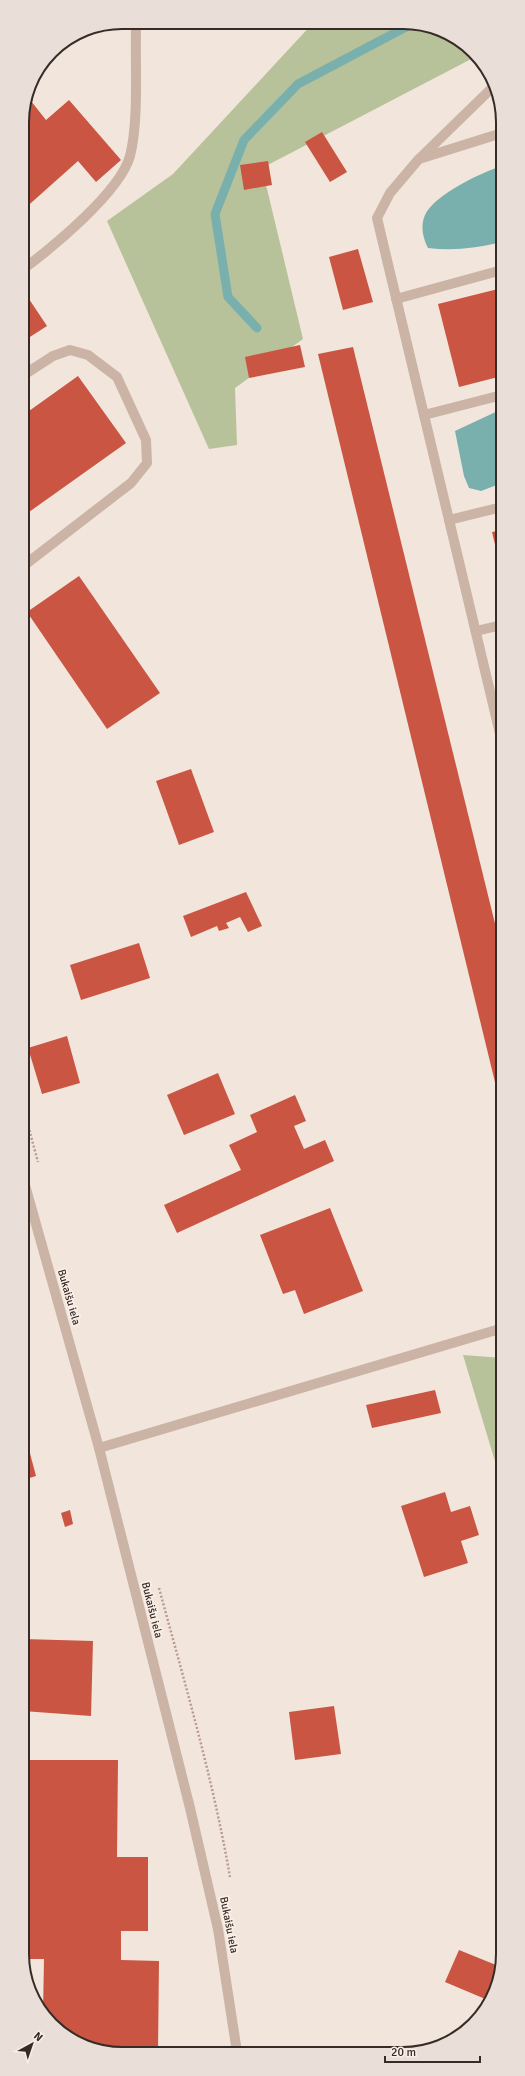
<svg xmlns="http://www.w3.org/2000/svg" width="525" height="2076" viewBox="0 0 525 2076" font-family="Signika,sans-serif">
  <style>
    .green { fill: #b8c29a }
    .water { fill: #79b0ad }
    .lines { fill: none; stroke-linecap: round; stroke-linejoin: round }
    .stream { stroke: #79b0ad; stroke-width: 9 }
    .building { fill: #c95542 }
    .path { stroke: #b79d90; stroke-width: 2.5; stroke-dasharray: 2 2; stroke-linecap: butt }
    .service { stroke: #cbb3a6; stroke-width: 10 }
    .tertiary { stroke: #cbb3a6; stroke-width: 10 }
    .labels { text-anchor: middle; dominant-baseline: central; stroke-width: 3.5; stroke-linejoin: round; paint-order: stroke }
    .street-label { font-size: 11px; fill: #372b27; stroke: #faefe7 }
    .rim { fill: none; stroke: #372b27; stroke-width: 2 }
  </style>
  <rect width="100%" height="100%" fill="#f2e5db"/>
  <g class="green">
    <path d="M313,23L422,24L474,52L477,56L262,168L303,339L235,388L237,445L209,449L107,221L173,174Z"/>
    <path d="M463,1355L503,1358V1488Z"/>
  </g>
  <g class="water">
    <path d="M502,166V242C477,248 453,251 428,248C423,238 420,226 425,215C434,195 482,172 502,166Z"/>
    <path d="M502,409V483L481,491L469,488L464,476L455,431Z"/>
  </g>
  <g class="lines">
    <path class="stream" d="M257,328L228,297L215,214L244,140L298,84L406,27L405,24"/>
  </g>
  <g class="building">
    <path d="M27,96L46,120L69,100L121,160L96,182L78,161L22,211V116Z"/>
    <path d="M322,132L347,172L330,182L305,142Z"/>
    <path d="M268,161L272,185L244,190L240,165Z"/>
    <path d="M358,249L373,302L343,310L329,257Z"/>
    <path d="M502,288V376L459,387L438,304Z"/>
    <path d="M29,299L47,326L22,342V303Z"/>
    <path d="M300,345L305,367L249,378L245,357Z"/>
    <path d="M353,347L502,952V1111L318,354Z"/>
    <path d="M78,376L126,443L22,517V416Z"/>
    <path d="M502,530V573L492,532Z"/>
    <path d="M79,576L160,693L107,729L27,612Z"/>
    <path d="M191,769L214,832L179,845L156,781Z"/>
    <path d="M246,892L262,926L248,932L240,917L226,923L229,928L219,931L217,926L191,937L183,916Z"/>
    <path d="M139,943L150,978L81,1000L70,965Z"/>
    <path d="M67,1036L80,1083L42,1094L28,1048Z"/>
    <path d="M218,1073L235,1114L184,1135L167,1095Z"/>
    <path d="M295,1095L306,1121L294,1126L304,1149L325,1140L334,1161L177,1233L164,1205L241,1170L229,1145L257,1132L250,1115Z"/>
    <path d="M330,1208L363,1291L304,1314L295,1290L283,1294L260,1235Z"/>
    <path d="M435,1390L441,1413L372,1428L366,1405Z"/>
    <path d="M23,1427L36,1476L23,1480Z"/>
    <path d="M445,1492L451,1512L470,1506L479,1535L461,1541L468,1563L424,1577L401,1506Z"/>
    <path d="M70,1510L73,1524L65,1527L61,1513Z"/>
    <path d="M23,1639L93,1641L91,1716L23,1711Z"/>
    <path d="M334,1706L341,1754L295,1760L289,1712Z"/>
    <path d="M23,1760H118L117,1857H148V1931H121V1960L159,1961L158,2052H103L72,2041L47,2020L43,2012L44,1959H23Z"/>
    <path d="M459,1950L501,1967L495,1992L490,2001L445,1982Z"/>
  </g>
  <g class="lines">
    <g class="path">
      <path d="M23,1107L38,1162"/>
      <path d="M159,1588C185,1684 213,1779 230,1877"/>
    </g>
    <g class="service">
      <path d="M495,85L418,160L390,193L377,218L502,742"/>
      <path d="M419,159L502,133"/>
      <path d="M22,270C53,247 120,192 130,156C139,121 135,66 136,29L134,22"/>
      <path d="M396,299L502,270"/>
      <path d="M22,376L53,356L70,350L88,355L117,377L146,440L147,463L131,483L22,567"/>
      <path d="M424,415L502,395"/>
      <path d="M449,520L502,507"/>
      <path d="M476,631L502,625"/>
      <path d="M99,1448L503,1328"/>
    </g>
    <path class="tertiary" d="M23,1178L99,1448L190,1808L218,1929L237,2052"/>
  </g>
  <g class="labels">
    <g class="street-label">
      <text transform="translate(69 1297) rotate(74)">Bukaišu iela</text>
      <text transform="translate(152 1610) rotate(76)">Bukaišu iela</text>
      <text transform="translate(229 1925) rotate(79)">Bukaišu iela</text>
    </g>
  </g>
  <path d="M0 0H525V2076H0ZM122 29H403A93 93 0 0 1 496 122V1954A93 93 0 0 1 403 2047H122A93 93 0 0 1 29 1954V122A93 93 0 0 1 122 29Z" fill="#eadfd8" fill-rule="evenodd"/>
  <path class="rim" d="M122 29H403A93 93 0 0 1 496 122V1954A93 93 0 0 1 403 2047H122A93 93 0 0 1 29 1954V122A93 93 0 0 1 122 29Z"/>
  <g transform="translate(32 2044) rotate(40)" stroke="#faefe7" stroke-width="3" paint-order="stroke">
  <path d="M0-3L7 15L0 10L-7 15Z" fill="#372b27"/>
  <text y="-6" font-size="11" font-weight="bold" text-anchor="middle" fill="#372b27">N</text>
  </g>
  <path d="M385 2056v6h95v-6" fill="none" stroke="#372b27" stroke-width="2"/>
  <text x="391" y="2056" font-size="12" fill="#372b27" stroke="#faefe7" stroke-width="3" paint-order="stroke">20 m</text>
</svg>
